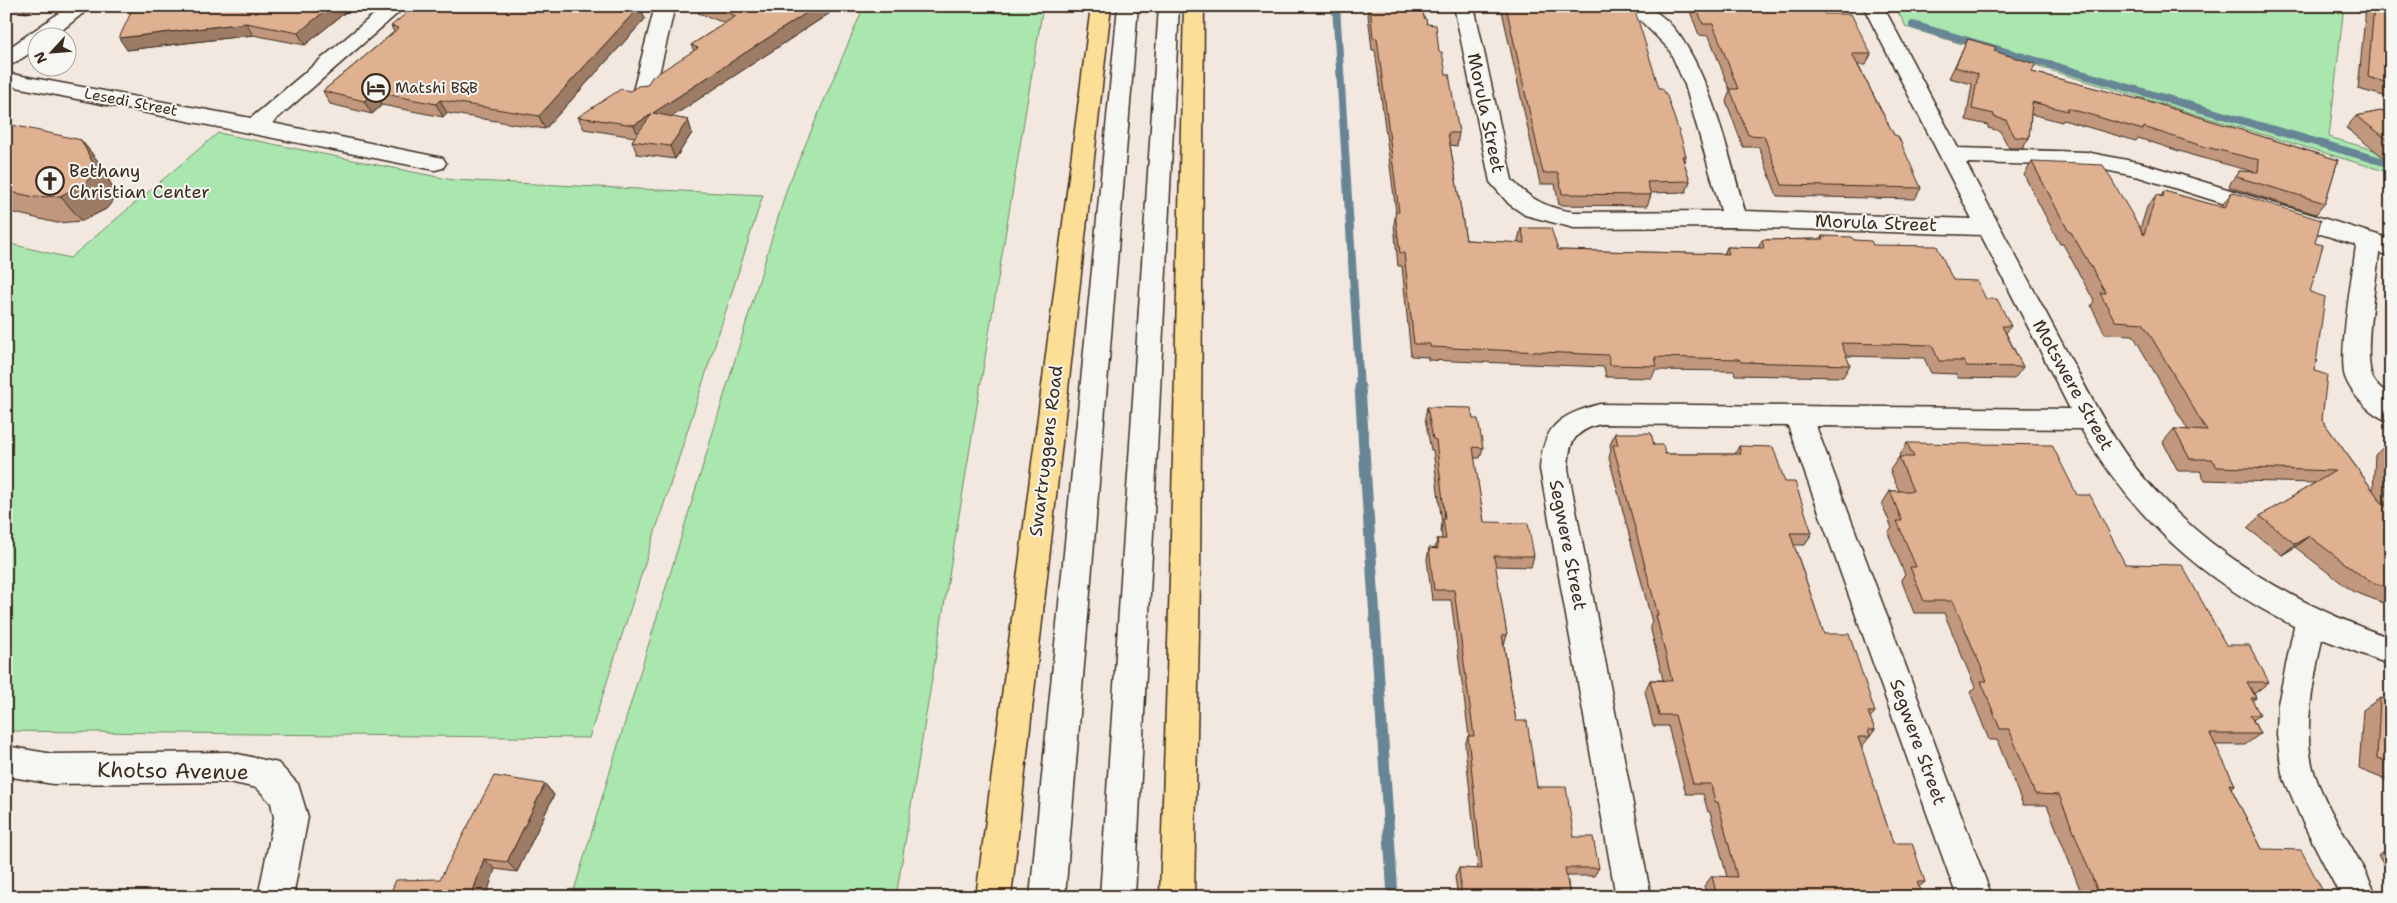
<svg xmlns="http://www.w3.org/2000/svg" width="2397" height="903" viewBox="0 0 2397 903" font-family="'Shantell Sans',sans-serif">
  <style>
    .green { fill: #a9e7af; stroke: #728866 }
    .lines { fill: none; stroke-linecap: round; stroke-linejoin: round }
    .stream-far1 { stroke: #678595; stroke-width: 8 }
    .stream { stroke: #678595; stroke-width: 11 }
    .minor-casing { stroke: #3b2a1e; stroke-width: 3 }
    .major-casing { stroke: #3b2a1e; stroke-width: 3 }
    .minor { fill: #f6f6f2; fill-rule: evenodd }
    .major { fill: #fcde96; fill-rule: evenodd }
    .wall { fill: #c1987d; stroke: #3b2a1e }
    .shaded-wall { fill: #9d7c66; stroke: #3b2a1e }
    .building { fill: #e0b191; stroke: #3b2a1e }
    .labels { text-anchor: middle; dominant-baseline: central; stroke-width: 4; stroke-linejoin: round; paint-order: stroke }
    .far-poi-label { font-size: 15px; fill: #3b2a1e; stroke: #f6f6f2; text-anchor: start }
    .far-street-label { font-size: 15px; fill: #3b2a1e; stroke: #f6f6f2 }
    .street-label { font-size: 18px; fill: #3b2a1e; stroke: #f6f6f2 }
    .poi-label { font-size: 18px; fill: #3b2a1e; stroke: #f6f6f2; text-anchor: start }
    .near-street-label { font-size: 21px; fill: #3b2a1e; stroke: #f6f6f2 }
  </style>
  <rect width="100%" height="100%" fill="#f2e8df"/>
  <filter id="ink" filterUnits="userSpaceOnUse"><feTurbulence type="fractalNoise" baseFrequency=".02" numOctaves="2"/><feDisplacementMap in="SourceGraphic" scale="10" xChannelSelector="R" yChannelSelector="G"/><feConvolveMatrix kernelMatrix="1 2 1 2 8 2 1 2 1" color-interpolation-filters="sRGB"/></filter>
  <g filter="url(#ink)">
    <g class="green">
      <path d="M864,6H1043L896,897H572L787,188Z"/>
      <path d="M1895,6H2344L2329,137L2391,155V173L1906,27Z"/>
      <path d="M218,133L453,180L763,195L589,738L6,731V243L70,258Z"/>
    </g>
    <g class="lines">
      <g class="stream-far1">
        <path d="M1336,6L1360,389"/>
        <path d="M1913,25L2391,164"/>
      </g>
      <path class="stream" d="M1360,387L1393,897"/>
      <defs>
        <g id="minor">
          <path d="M69,6H92L52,38H38V48L13,64L6,66V50Z"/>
          <path d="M384,6H406L272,123L443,158L446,163L443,168L435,170L6,85V73L251,118Z"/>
          <path d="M655,6H675L655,91L652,96L644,97L636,96L633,91Z"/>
          <path d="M1118,6H1138L1065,897H1030Z"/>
          <path d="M1159,6H1179L1135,897H1100Z"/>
          <path d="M1454,6H1474L1512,180C1530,200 1548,208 1574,212L1721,211L1685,85L1669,49L1641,21L1618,10L1615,6C1623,6 1634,4 1642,6C1701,21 1729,160 1745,211L1972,219L1863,6H1883L1958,148L2086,152L2142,163L2391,239V256L2379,253C2376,283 2364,347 2371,373C2373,383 2383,390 2391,396V422C2372,416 2352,396 2345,377C2338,356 2353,272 2356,245L2139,177L2086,166L1966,163C1998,223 2030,283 2062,343C2087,389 2110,438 2144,478C2209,555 2297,605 2391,638V665L2322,639C2314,680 2301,734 2315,775C2330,818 2360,855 2377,897H2341L2303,823L2282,774L2277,735L2278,704L2294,626C2200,579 2135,519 2081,429L1816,426L1992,897H1957L1788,426L1600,424C1573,432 1569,442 1568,469L1651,897H1616L1540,469C1543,425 1560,415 1600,404L2070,409L1981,235L1735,227L1574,228L1525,215L1509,204L1490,182Z"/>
          <path d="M6,746L53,754L229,752L278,763L298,784L308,817L293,897H258L274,817L271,803L257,788L229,782L53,784L6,776Z"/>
        </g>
        <g id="major">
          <path d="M1091,6H1111L1011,897H976Z"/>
          <path d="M1184,6H1204L1200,578L1194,897H1160L1170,578Z"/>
        </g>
      </defs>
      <use href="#minor" class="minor-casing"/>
      <use href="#major" class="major-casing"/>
      <use href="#minor" class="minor"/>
      <use href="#major" class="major"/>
    </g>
    <g class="wall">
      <path d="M7,6H36L26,13Z"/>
      <path d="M134,6H353L305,45L253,35L127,50Z"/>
      <path d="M640,6L645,19L545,129L447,113L443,117L382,105L372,114L330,104L323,91L394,32L391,26Z"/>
      <path d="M696,6H828L830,13L671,117L688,120L692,133L675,159L637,154L632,141L635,137L584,129L578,117L630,91L647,85L694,51L691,45L725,23L698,13Z"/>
      <path d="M1367,6H1422L1424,18L1439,52L1446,74L1459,133L1457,146L1450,145L1466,240L1519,243L1518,241L1521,228L1558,250L1724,254L1727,247L1758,248L1762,240L1820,239L1822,236L1854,240L1873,245L1953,280L1986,299L2011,326L2006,333L2023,367L2014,379L1958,378L1956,374L1931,373L1924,358L1846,356L1850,365L1843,377L1735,375L1734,371L1655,370L1652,378L1606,377L1604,367L1428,360V357L1411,356L1402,266H1398L1394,224L1396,212L1375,50H1372Z"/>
      <path d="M1503,6L1549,8L1659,88L1686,156L1684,162L1690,181L1686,192L1650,193L1651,195L1647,206L1559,205L1555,184H1540L1502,11Z"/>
      <path d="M1688,6H1821L1824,14L1871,54L1866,65H1858L1921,188L1915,199L1777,196L1759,147H1743L1726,101L1730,91L1709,36L1699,35Z"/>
      <path d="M2366,6H2391V98L2358,89Z"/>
      <path d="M1968,39L1994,51L2032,72L2137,99L2138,98L2338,160L2325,203L2316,214L2229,187L2231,182L2239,171L2251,172V171L2195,156L2138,138L2136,141L2063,120L2062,122L2031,114L2029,138L2023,148H2009L2000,131L1988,128V125L1966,120L1972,84L1949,78Z"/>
      <path d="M2391,109V163L2346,128L2356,116Z"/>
      <path d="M6,129L81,140L101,165L117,196L106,209L82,221L57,223L6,211Z"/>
      <path d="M2032,162L2140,229L2147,207L2156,195L2161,196L2164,191L2221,207L2232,192L2315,243L2310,292L2315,371L2322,420L2373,490L2375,455L2388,443L2391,444V598L2384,603L2352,591L2295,547L2282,555L2247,528L2260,516L2315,483L2205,480L2200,471H2178L2163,442L2174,429L2188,430L2133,335L2105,334L2091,306L2094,301L2063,244H2060L2024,175Z"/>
      <path d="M1427,407L1473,419L1483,448L1480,458H1474L1484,522L1534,556L1531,567L1495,566L1507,635L1504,645L1516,721L1537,787L1574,837L1599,868L1594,876H1567L1570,897H1458L1455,877L1459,868L1478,869L1465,745L1468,736H1469L1451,600H1432L1427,559L1429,548L1435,549L1437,539H1442L1441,530L1442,524L1433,450H1431L1425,418Z"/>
      <path d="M1615,433L1654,445L1665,454H1735L1739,446L1785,482L1812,533L1805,545H1794L1824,634L1875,712L1870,718L1875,730L1861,748L1893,843L1925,882L1919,887L1921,894L1918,897H1707L1704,886L1712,876L1727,877L1710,812H1708L1703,794H1686L1668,726H1653L1645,691L1650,680H1663L1650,626L1652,622L1609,458L1611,450L1610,445Z"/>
      <path d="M1907,443L2077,495L2125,564L2226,645L2269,682L2255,693H2254L2256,698L2252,701L2260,715L2253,720L2260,734L2245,745H2215L2235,785L2231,788L2262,849L2326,897H2083L2047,805H2023L1997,740H1989L1970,692L1975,687L1944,613H1914L1901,579L1905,575L1888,533L1892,528L1882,504L1890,491H1899L1890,470L1899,457H1900L1899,456Z"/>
      <path d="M2380,698L2391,702V782L2359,769L2363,710Z"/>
      <path d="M545,784L554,795L517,872L495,869L440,879Z"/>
      <path d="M2391,847V878L2378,855Z"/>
    </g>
    <g class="shaded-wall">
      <path d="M21,6H36L26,13Z"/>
      <path d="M331,6H353L305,45L298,33Z"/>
      <path d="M640,6L645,19L545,129L539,116Z"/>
      <path d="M817,6H828L830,13L658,126L653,113Z"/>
      <path d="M6,16L12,23L6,27Z"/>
      <path d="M246,23L253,35L127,50L119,38Z"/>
      <path d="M375,92L382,105L372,114L364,101Z"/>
      <path d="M440,100L447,113L443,117L436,104Z"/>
      <path d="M652,114L639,138L634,125Z"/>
      <path d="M688,120L692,133L675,159L670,146Z"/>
      <path d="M81,140L101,165L117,196L106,209L82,221L60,196Z"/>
      <path d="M2309,536L2295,547L2282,555L2295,544Z"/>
      <path d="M545,784L554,795L517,872L507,862Z"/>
      <path d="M484,859L495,869L486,897H471Z"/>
    </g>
    <g class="building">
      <path d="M134,6H331L298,33L246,23L119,38Z"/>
      <path d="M415,6H640L539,116L440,100L436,104L375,92L364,101L323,91L399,28L391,26Z"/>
      <path d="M710,6H817L653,113L688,120L670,146L632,141L652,114L634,125L578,117L621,89L630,91L638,86L647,85L652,77L698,48L691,45L736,16Z"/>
      <path d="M1370,6H1422L1424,18L1426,19L1427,24L1436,25L1439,52H1442L1446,74H1449L1459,133H1448L1466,240L1525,243L1521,228H1551L1558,250L1729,254L1727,247L1764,248L1762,240L1823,239L1822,236L1852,237L1854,240L1871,241L1873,245L1937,246L1953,280L1977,281L1986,299H1997L2011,326H2002L2023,367L1966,366L1964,361H1939L1932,345L1841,343L1850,365L1741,362L1739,359L1655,357L1657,366L1610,365L1608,355L1430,347V344H1414L1404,253H1400L1395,212H1399L1377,38H1373Z"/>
      <path d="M1506,6H1549V8L1585,9L1587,6H1632L1634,7L1659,88H1662L1667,96L1682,141L1686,156H1682L1690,181L1647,182L1651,195L1562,194L1558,173H1543Z"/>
      <path d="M1696,6H1821L1824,14H1851L1871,54H1852L1894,135L1898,136L1921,188L1782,185L1764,136L1748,135L1730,89H1738L1713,24H1703Z"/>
      <path d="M2374,6H2391V84L2368,77Z"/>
      <path d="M1968,39L1996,47L1994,51L2035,64L2032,72L2138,99V98L2338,160L2325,203L2237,177L2239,171L2258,172L2259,160L2202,146L2144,127L2143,130L2067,108L2068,111L2032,102L2029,138L2015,137L2006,120L1994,117V114L1972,109L1978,74L1955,67Z"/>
      <path d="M2391,109V142L2356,116Z"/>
      <path d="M12,125L81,140L97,171L85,183L60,196L35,197L6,191V129Z"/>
      <path d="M2032,162L2103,165L2144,235L2156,195L2163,197L2164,191L2225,208L2232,192L2321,220L2315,243L2323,245L2310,292L2325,297L2315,371L2327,375L2322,420L2385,507L2388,443L2391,444V589L2367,580L2309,536L2295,544L2260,516L2335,471L2217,467L2212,459H2190L2174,429L2207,431L2143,323L2115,321L2100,293H2106L2071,232H2069Z"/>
      <path d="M1427,407L1471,408L1473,419H1478L1483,448L1473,447L1484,522L1528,523L1534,556H1494L1507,635H1502L1516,721H1527L1537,787H1566L1574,837H1593L1599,868H1565L1570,897H1462L1459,868L1482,869L1468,736H1474L1454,590H1434L1429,548L1438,549L1437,539H1446L1443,519H1445L1436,440L1433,439Z"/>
      <path d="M1615,433H1651L1654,445H1663L1665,454H1741L1739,446L1773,447L1785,482H1795L1812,533H1790L1824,634H1849L1875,712H1868L1875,730H1868L1870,737H1858L1893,843H1912L1925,882H1917L1921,894H1903L1904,897H1717L1712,876L1737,877L1718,802H1715L1711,784H1693L1675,715H1659L1650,680L1672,681L1656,615H1658L1613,445H1618Z"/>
      <path d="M1907,443L2052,445L2077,495H2090L2125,564L2182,565L2226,645H2249L2269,682H2247L2256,698H2251L2260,715H2250L2260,734H2210L2235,785L2229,784L2262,849L2301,850L2326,897H2100L2059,795L2035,794L2009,729H2000L1981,681H1987L1953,601H1924L1910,567H1916L1897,521H1902L1890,491H1913L1899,457H1914Z"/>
      <path d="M2380,698L2391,702V763L2377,758Z"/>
      <path d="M494,776L545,784L507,862L484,859L471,897H389L396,880L440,879Z"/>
    </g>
  </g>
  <defs>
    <symbol id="hotel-ring" viewBox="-11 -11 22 22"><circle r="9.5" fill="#f6f6f2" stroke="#3b2a1e" stroke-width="1.5"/><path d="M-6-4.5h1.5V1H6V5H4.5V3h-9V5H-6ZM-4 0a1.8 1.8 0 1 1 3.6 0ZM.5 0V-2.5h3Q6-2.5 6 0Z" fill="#3b2a1e"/></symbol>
    <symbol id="church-ring" viewBox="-11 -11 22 22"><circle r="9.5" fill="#f6f6f2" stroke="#3b2a1e" stroke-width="1.5"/><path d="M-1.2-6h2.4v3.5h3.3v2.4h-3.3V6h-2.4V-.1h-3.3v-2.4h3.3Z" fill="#3b2a1e"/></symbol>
  </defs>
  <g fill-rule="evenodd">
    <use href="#hotel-ring" x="360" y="72" width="32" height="32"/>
    <use href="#church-ring" x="34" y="165" width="32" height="32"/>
  </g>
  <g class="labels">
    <g class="far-poi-label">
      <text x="395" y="88">Matshi B&amp;B</text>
    </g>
    <g class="far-street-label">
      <text transform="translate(131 102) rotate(11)">Lesedi Street</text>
    </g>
    <g class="street-label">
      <text transform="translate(1486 113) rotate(78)">Morula Street</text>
      <text transform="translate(1876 223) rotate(2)">Morula Street</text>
      <text transform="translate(2073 385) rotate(61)">Motswere Street</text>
      <text transform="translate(1046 451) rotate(-83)">Swartruggens Road</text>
      <text transform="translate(1568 545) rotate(79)">Segwere Street</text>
      <text transform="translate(1918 742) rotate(70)">Segwere Street</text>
    </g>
    <g class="poi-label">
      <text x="69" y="171">Bethany<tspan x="69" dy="21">Christian Center</tspan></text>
    </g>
    <g class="near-street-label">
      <text transform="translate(173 771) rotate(1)">Khotso Avenue</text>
    </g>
  </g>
  <rect width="2397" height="903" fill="none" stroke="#f6f6f2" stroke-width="25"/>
  <rect x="12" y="12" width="2372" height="878" fill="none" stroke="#3b2a1e" stroke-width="2" filter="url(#ink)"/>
  <g transform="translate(52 52) rotate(244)"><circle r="24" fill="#f6f6f2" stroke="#aba49d"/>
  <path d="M0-4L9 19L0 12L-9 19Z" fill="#3b2a1e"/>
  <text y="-8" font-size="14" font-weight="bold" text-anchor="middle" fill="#3b2a1e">N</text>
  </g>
</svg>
